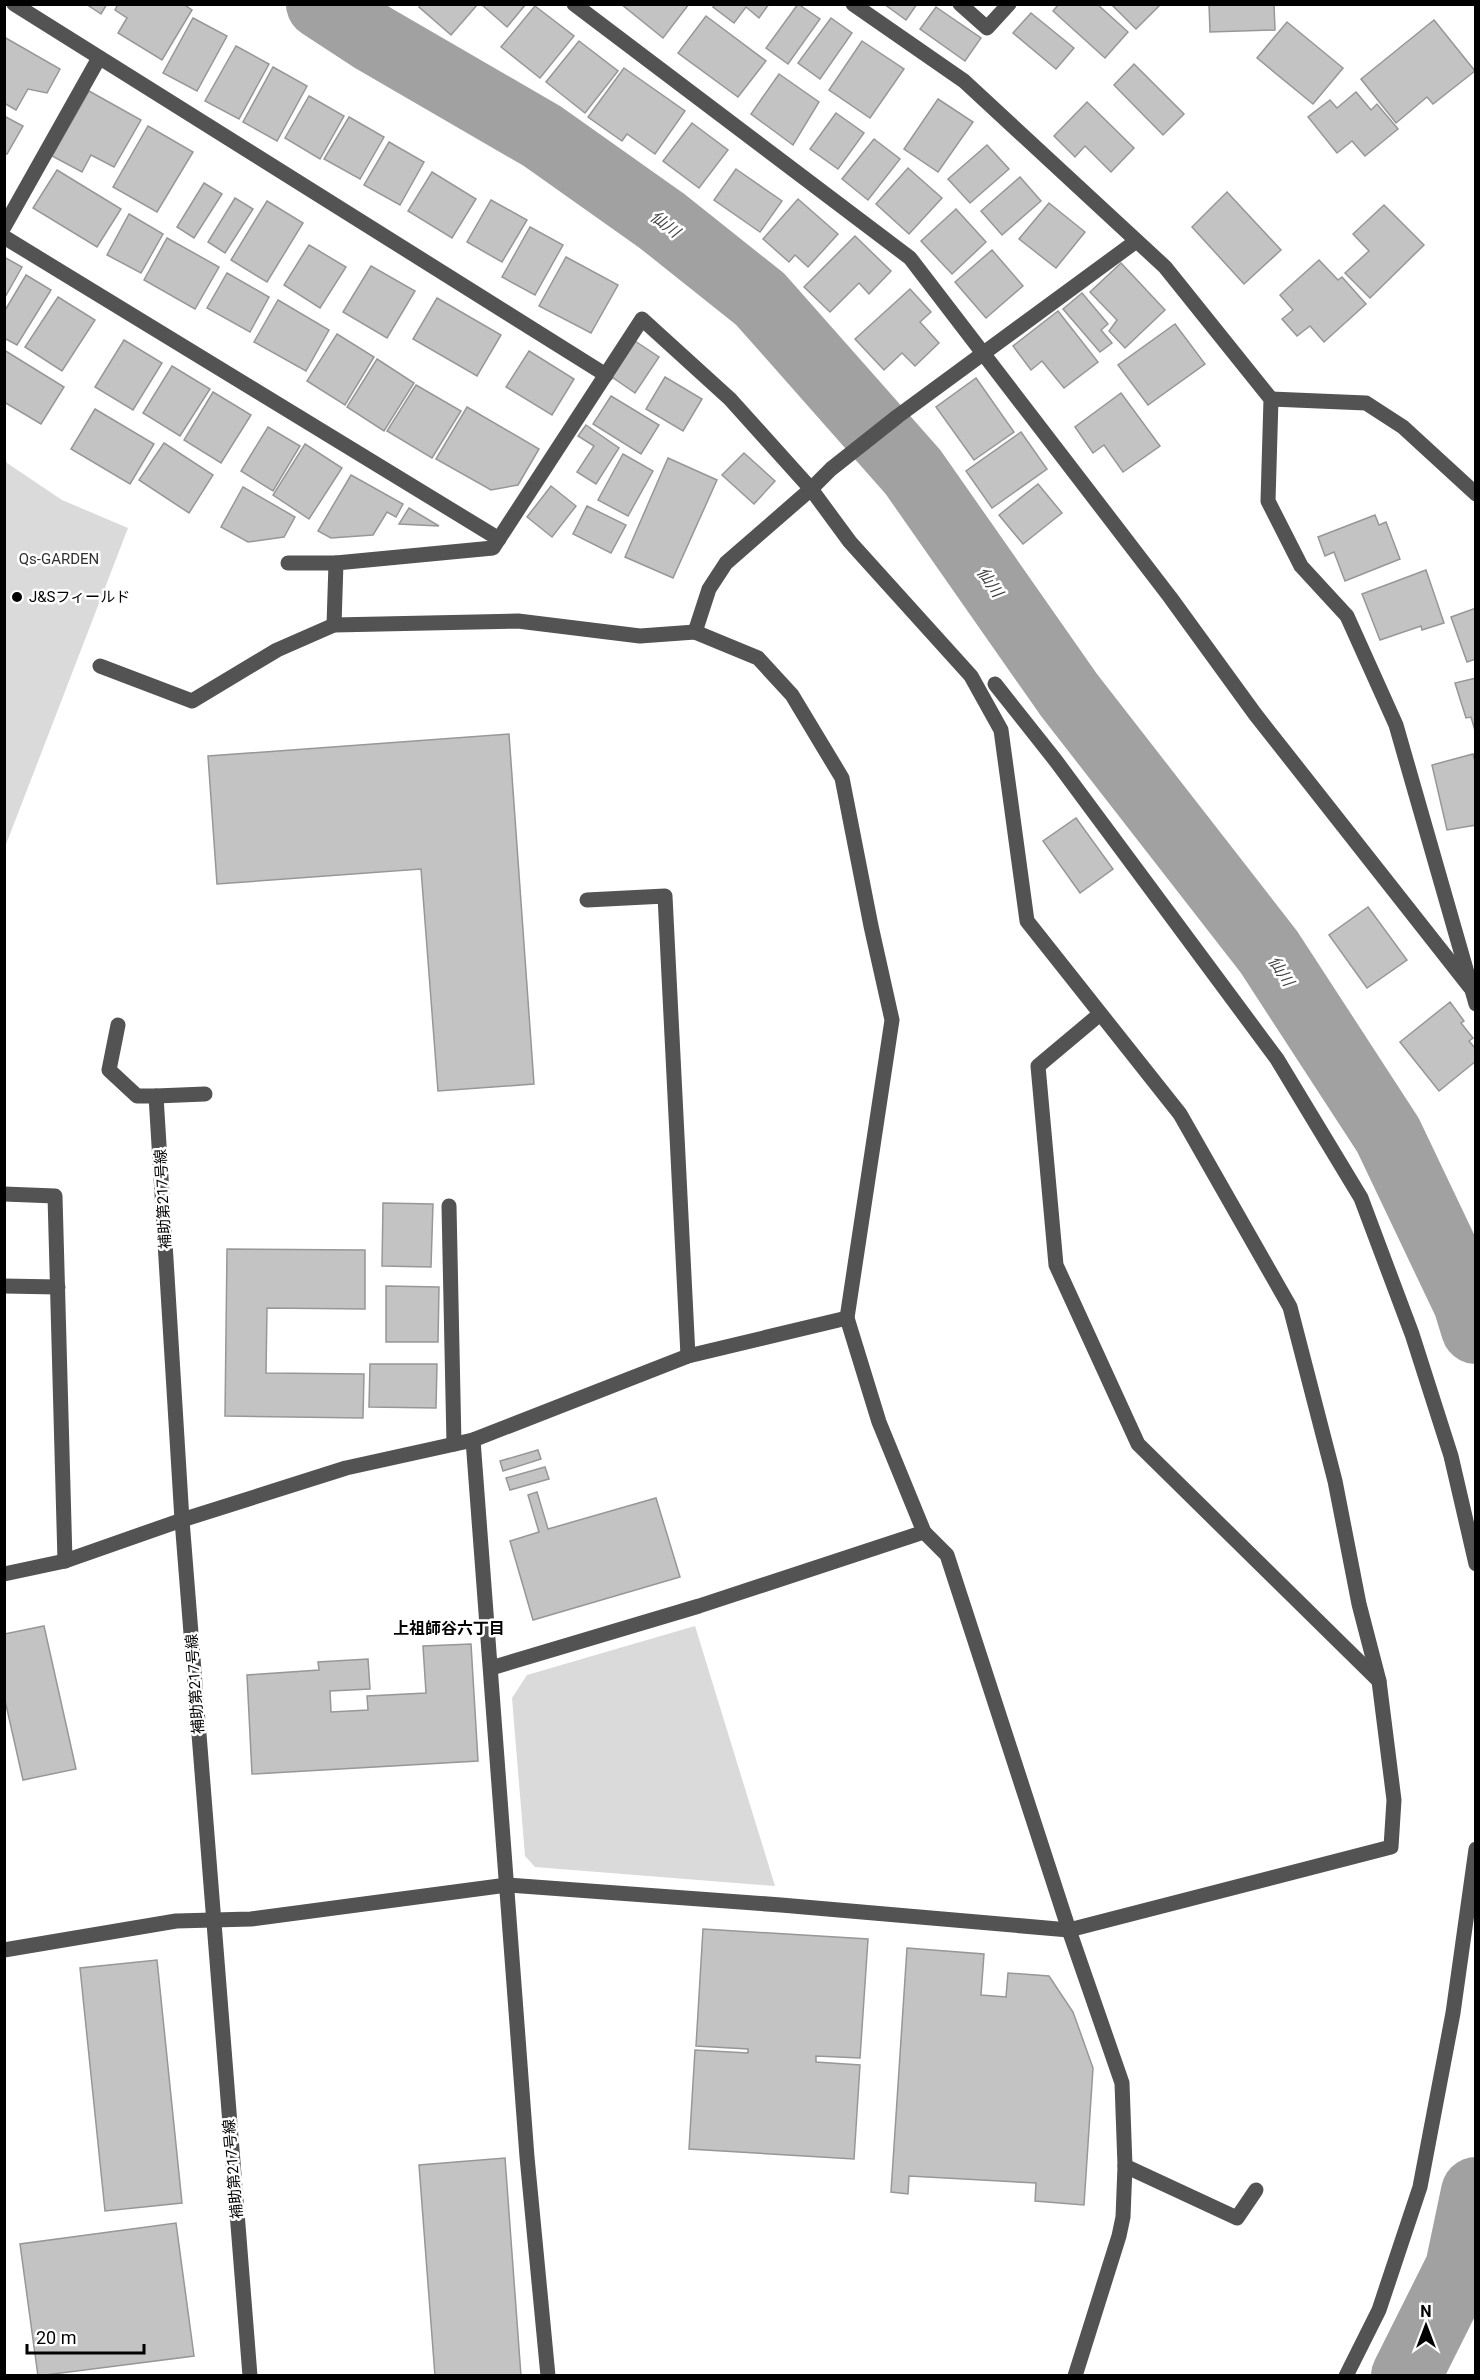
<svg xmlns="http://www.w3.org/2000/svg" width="1480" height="2380" viewBox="0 0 1480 2380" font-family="Roboto,'Noto Sans JP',sans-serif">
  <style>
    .green { fill: #dadada }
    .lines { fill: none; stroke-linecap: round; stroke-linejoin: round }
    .river { stroke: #a1a1a1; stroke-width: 70 }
    .building { fill: #c3c3c3; stroke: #979797; stroke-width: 1.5 }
    .minor { stroke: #535353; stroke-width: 15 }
    .poi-dot { fill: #000; stroke: #fff; stroke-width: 2 }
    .labels { text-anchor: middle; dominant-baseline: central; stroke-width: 5; stroke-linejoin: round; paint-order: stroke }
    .park-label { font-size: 15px; fill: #313131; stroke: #fff }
    .poi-label { font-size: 15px; fill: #000; stroke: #fff; text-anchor: start }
    .street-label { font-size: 15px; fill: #000; stroke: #fff }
    .water-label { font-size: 16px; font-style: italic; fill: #424242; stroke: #fff }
    .neighbourhood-label { font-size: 16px; font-weight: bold; fill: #000; stroke: #fff }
  </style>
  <rect width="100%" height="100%" fill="#fff"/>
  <g class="green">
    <path d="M5,457L7,463L62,500L128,528L5,847Z"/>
    <path d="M695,1626L775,1886L535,1867L525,1856L512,1698L527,1675Z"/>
  </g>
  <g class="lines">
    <g class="river">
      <path d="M321,4L373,38L542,136L662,221L760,299L913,472L1069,695L1269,952L1388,1135L1468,1303L1476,1329"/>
      <path d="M1406,2376L1460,2268L1476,2192"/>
    </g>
  </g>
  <g class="building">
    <path d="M86,4H107L101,14Z"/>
    <path d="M118,4H183L192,10L162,60L118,33L127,18L115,10Z"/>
    <path d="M421,4H478L451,35L419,7Z"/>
    <path d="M481,4H526L507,27Z"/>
    <path d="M621,4H689L663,38Z"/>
    <path d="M715,4H769L759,18L746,7L734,23L713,7Z"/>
    <path d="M798,4L820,19L788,64L766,48Z"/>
    <path d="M884,4H917L906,20Z"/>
    <path d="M1059,4H1097L1128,32L1105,58L1053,11Z"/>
    <path d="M1111,4H1159L1160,5L1136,29Z"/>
    <path d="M1209,4H1274L1275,30L1210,32Z"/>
    <path d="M535,6L574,36L540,78L501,47Z"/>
    <path d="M936,7L981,38L965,61L920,29Z"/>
    <path d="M1031,13L1074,48L1056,69L1013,33Z"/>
    <path d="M706,16L766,61L738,97L678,53Z"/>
    <path d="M193,18L227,36L197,91L163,73Z"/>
    <path d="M831,18L852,33L820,79L798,63Z"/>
    <path d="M1434,20L1475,71L1433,104L1427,97L1396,123L1361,79Z"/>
    <path d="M1287,22L1343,68L1313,104L1257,58Z"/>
    <path d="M4,37L60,69L47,93L28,89L16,110L4,103Z"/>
    <path d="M579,41L618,71L585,113L546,82Z"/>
    <path d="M862,41L904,69L870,118L829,90Z"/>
    <path d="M236,46L269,64L239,119L205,101Z"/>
    <path d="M1134,64L1184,114L1163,135L1114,85Z"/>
    <path d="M273,67L307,86L277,141L243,122Z"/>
    <path d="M624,68L685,111L655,154L627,134L622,141L588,117Z"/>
    <path d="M779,74L819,102L793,145L751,114Z"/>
    <path d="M89,91L141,120L114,167L91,155L82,172L52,156Z"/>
    <path d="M1356,92L1371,110L1377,104L1398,129L1365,156L1352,141L1337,153L1308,117L1330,100L1337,108Z"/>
    <path d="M309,96L344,116L320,159L285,138Z"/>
    <path d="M938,99L973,122L938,172L904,149Z"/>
    <path d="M1087,102L1134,148L1111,172L1085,146L1075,157L1054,136Z"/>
    <path d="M836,113L864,133L838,169L810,149Z"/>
    <path d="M4,116L23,126L7,154L4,153Z"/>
    <path d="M349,117L384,137L360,179L324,159Z"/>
    <path d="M692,123L728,150L699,188L663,161Z"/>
    <path d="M148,126L193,152L157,212L113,187Z"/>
    <path d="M874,139L900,159L868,200L842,179Z"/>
    <path d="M389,142L424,162L400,205L364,185Z"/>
    <path d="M987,145L1009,169L970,203L948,179Z"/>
    <path d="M908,168L942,198L909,234L876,204Z"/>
    <path d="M736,169L782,201L760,232L714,200Z"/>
    <path d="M57,170L121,209L97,247L33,208Z"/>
    <path d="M432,172L476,199L452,238L408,211Z"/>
    <path d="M1020,177L1041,201L1002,235L981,211Z"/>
    <path d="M204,183L222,194L194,238L177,227Z"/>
    <path d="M1227,192L1281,250L1244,284L1192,227Z"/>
    <path d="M235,198L253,209L225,253L208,242Z"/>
    <path d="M798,199L838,234L808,267L795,255L789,262L763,239Z"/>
    <path d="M491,200L527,220L502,262L467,242Z"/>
    <path d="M267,201L303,223L267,282L231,260Z"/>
    <path d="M1049,203L1085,232L1056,268L1019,239Z"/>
    <path d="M1384,205L1424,245L1370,298L1345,273L1369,251L1353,234Z"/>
    <path d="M956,209L986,242L952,274L921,241Z"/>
    <path d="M129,214L163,234L141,273L107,255Z"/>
    <path d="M530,227L563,245L535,295L502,277Z"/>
    <path d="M855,236L891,271L869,294L859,283L830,312L804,287Z"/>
    <path d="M167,238L219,267L195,309L144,280Z"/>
    <path d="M309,245L346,267L320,308L284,285Z"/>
    <path d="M992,250L1023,286L986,318L955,282Z"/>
    <path d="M4,257L22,267L4,299Z"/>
    <path d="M566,257L618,285L591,333L539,306Z"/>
    <path d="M1319,260L1338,280L1342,277L1366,304L1324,342L1310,326L1297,336L1282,319L1293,310L1280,295Z"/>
    <path d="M1121,263L1165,310L1125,348L1109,331L1117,320L1090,292Z"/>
    <path d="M371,266L415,291L387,338L343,312Z"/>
    <path d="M227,273L269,297L250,332L207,308Z"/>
    <path d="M26,275L51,290L17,345L4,338V312Z"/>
    <path d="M910,289L931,312L920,322L939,343L915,366L902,353L884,370L855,339Z"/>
    <path d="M1082,293L1108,324L1101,330L1112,343L1100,352L1063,309Z"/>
    <path d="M58,297L95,320L62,371L25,347Z"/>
    <path d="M437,298L501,335L477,376L413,339Z"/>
    <path d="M278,300L329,330L306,371L254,342Z"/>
    <path d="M1058,311L1098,362L1064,388L1042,361L1031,370L1013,346Z"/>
    <path d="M1175,324L1205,364L1148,405L1118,365Z"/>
    <path d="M337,334L374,357L345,405L307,381Z"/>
    <path d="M124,340L162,363L133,410L95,387Z"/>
    <path d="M635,341L659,357L635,393L612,377Z"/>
    <path d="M4,350L64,387L41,424L4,402Z"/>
    <path d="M529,351L574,379L552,415L506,387Z"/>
    <path d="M377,359L414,383L384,431L347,407Z"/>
    <path d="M172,366L210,389L180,436L143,413Z"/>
    <path d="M665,377L702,399L683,431L646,409Z"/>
    <path d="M976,378L1014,432L974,460L936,407Z"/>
    <path d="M416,385L461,411L432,458L387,431Z"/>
    <path d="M213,392L251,415L221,463L184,440Z"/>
    <path d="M1121,393L1160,446L1123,472L1104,445L1093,453L1075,427Z"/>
    <path d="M611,396L659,425L641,454L593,424Z"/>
    <path d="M467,407L539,449L518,485L491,490L436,459Z"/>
    <path d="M95,409L154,444L130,484L71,449Z"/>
    <path d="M586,425L619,448L596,484L577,472L594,446L578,436Z"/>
    <path d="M268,427L300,446L273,491L241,471Z"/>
    <path d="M1021,432L1047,469L992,508L966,471Z"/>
    <path d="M164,443L213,475L189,513L139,480Z"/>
    <path d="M305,444L342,468L309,519L273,495Z"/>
    <path d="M744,453L775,481L754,504L722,475Z"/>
    <path d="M623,454L653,471L628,516L598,500Z"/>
    <path d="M668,458L717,480L673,578L625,557Z"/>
    <path d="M351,475L403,504L396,517L387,512L373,535L331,538L318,531Z"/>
    <path d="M1038,484L1062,513L1023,544L999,515Z"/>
    <path d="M551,486L576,506L552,537L527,517Z"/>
    <path d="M243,487L295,517L284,537L248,542L221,527Z"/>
    <path d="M587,506L626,525L611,553L573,534Z"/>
    <path d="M409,508L439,526L399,524Z"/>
    <path d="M1375,515L1379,525L1386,522L1400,559L1345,581L1334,552L1325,556L1318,537Z"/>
    <path d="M1426,570L1444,623L1422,630L1421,626L1380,640L1362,594Z"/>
    <path d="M1476,608V659L1467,662L1451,617Z"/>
    <path d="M1476,678V734L1471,717L1466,718L1455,683Z"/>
    <path d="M509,734L534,1084L438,1091L421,869L217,884L208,756Z"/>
    <path d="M1473,754L1476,765V825L1447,830L1432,765Z"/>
    <path d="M1076,818L1113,869L1080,893L1043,841Z"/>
    <path d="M1368,907L1407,960L1367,988L1329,935Z"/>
    <path d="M1450,1002L1464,1021L1461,1023L1473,1038L1469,1041L1476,1049V1061L1439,1091L1400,1042Z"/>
    <path d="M383,1203L433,1204L431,1267L382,1266Z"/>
    <path d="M227,1249L365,1250V1309L267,1308L266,1373L364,1374L363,1418L225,1416Z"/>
    <path d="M386,1286L439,1287L438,1342H386Z"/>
    <path d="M370,1364H437L436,1408L369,1407Z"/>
    <path d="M538,1450L541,1459L503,1471L500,1461Z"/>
    <path d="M545,1467L549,1479L510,1490L506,1478Z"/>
    <path d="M537,1492L548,1529L656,1498L680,1577L533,1620L510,1541L539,1532L528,1495Z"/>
    <path d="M44,1626L76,1769L23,1780L4,1696V1634Z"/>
    <path d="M471,1644L478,1761L252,1774L247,1675L319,1670L318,1662L368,1659L370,1689L330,1691L331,1712L368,1710L367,1696L426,1693L423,1646Z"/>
    <path d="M703,1929L868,1939L860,2058L816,2056V2062L860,2065L854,2159L689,2149L695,2050L748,2053V2049L696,2046Z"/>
    <path d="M907,1948L984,1954L981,1995L1006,1997L1008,1973L1049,1976L1073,2012L1093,2068L1084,2205L1035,2201L1036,2183L909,2176L908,2194L891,2192Z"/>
    <path d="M157,1960L182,2203L105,2211L80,1968Z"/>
    <path d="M505,2158L521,2376H435L419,2165Z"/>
    <path d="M176,2223L194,2356L38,2376L20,2244Z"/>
  </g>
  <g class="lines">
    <g class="minor">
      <path d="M14,4L606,375"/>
      <path d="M574,4L910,258L1170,597L1255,714L1470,987"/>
      <path d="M853,4L964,81L1165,267L1271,399L1268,501L1301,566L1347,616L1396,725L1476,1004"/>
      <path d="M960,4L987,28L1009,4"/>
      <path d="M4,227L99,58"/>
      <path d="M4,237L499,539"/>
      <path d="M1271,399L1366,403L1403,427L1476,494"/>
      <path d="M288,563H336"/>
      <path d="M695,632L709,589L726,563L811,489L831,469L898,416L1135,242"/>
      <path d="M100,666L192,701L277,650L334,625L518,621L640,636L695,632L758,658L792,695L842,778L871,926L892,1020L847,1318L879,1422L924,1532L947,1555L1069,1930L1122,2083L1125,2166L1123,2217L1119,2236L1075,2376"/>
      <path d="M995,684L1056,761L1277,1059L1361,1198L1412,1334L1451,1456L1476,1564"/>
      <path d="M587,900L665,896L688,1356"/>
      <path d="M1100,1014L1038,1066L1056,1265L1138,1444L1379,1681"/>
      <path d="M118,1025L109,1070L137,1096H156L182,1520L250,2376"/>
      <path d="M156,1096L205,1094"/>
      <path d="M4,1194L55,1196L65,1561"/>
      <path d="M449,1206L454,1444"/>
      <path d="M4,1286L58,1287"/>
      <path d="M473,1440L527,2157L548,2376"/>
      <path d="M4,1574L65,1561L182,1520L346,1468L473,1440L688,1356L847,1318"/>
      <path d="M491,1668L699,1606L924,1532"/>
      <path d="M4,1950L176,1921L251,1919L507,1885L781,1905L1069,1930L1391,1847L1394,1800L1379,1681L1359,1604L1335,1481L1290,1307L1180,1114L1027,921L1001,730L971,676L850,542L811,489L730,399L642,319L493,548L336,563L334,625"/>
      <path d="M1125,2166L1237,2218L1256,2190"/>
      <path d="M1346,2376L1379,2310L1420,2187L1453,2013L1476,1849"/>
    </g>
  </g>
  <circle class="poi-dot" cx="17" cy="597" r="6"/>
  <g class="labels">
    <g class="park-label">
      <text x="59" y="559">Qs-GARDEN</text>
    </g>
    <g class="poi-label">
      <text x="29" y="597">J&amp;Sフィールド</text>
    </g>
    <g class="street-label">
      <text transform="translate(163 1199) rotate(-93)">補助第217号線</text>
      <text transform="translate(195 1684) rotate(-94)">補助第217号線</text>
      <text transform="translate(233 2169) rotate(-95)">補助第217号線</text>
    </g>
    <g class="water-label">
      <text transform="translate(665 224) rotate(37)">仙川</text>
      <text transform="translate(990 582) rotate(55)">仙川</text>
      <text transform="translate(1281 971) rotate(57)">仙川</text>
    </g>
    <g class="neighbourhood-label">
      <text x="449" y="1628">上祖師谷六丁目</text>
    </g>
  </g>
  <rect width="1480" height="2380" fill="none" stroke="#000000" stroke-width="12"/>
  <g transform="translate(1426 2326)" stroke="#ffffff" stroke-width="4.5" paint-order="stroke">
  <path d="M0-4.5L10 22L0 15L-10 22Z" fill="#000000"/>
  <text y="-9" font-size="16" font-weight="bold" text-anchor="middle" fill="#000000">N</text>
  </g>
  <path d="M27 2344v9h117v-9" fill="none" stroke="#000000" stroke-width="3"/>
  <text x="36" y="2344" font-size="18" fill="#000000" stroke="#ffffff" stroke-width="4.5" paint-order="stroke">20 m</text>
</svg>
